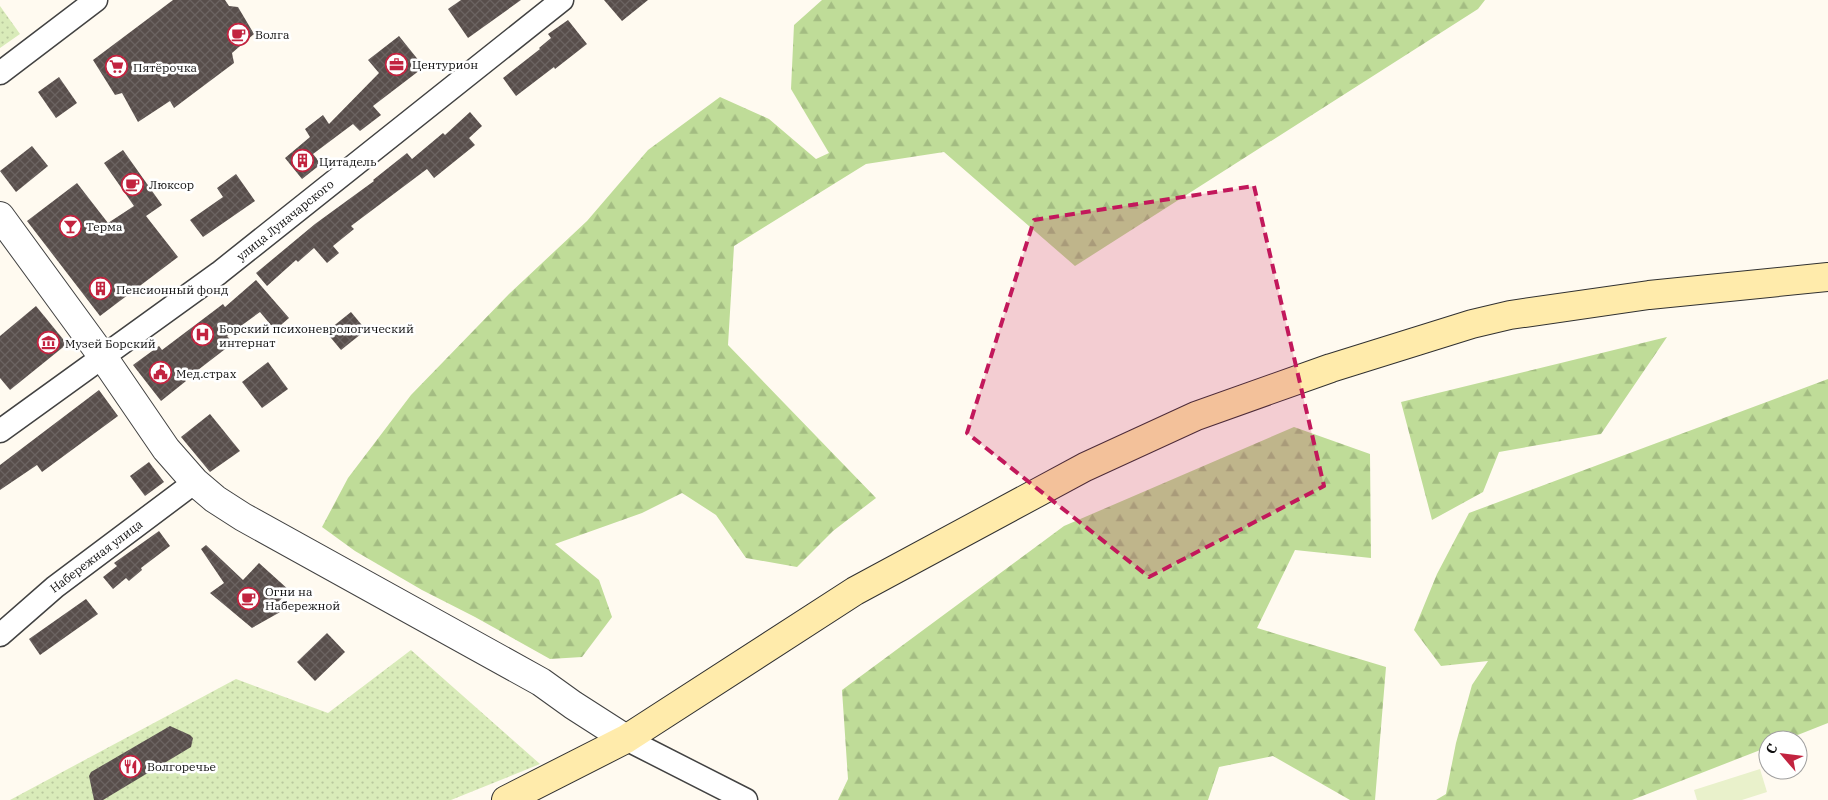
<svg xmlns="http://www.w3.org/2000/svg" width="1828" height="800" viewBox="0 0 1828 800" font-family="'IBM Plex Serif',serif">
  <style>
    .green { fill: url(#green-dots) }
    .forest { fill: url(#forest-firs) }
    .pitch { fill: #e9f1cb }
    .building { fill: url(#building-cross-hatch) }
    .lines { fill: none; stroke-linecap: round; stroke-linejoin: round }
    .minor-casing { stroke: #424242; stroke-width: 25 }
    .tertiary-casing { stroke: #424242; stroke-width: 30 }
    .secondary-casing { stroke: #313131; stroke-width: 30 }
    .minor { stroke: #fff; stroke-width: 22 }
    .tertiary { stroke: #fff; stroke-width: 28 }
    .secondary { stroke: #ffebab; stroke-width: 28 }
    .marked { fill: #c2185b; fill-opacity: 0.2; stroke: #c2185b; stroke-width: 4; stroke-dasharray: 10 6; stroke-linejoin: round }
    .labels { text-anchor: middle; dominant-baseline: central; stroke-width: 5; stroke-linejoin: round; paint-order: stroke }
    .poi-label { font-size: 12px; fill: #0f0f0f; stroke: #fff; text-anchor: start }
    .street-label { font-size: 12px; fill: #0f0f0f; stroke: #fff }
  </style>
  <defs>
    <pattern id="green-dots" width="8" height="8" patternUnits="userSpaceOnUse" patternTransform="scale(1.25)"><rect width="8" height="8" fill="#d9ebb9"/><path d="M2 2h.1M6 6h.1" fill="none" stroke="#b9c89e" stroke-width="1.8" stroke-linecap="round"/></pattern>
    <pattern id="forest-firs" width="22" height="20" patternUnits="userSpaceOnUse" patternTransform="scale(1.25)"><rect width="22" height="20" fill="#bfdc98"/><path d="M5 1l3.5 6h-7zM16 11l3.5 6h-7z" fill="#a3bc82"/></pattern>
    <pattern id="building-cross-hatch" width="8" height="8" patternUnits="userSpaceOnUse" patternTransform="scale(1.25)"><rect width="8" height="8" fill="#584e4b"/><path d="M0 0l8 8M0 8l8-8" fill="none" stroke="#6b6361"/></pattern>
  </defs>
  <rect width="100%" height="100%" fill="#fffaf0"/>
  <g class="green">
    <path d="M0,6L20,34L0,48Z"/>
    <path d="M411,650L540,764L451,800H10L236,679L328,713Z"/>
  </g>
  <g class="forest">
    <path d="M822,0H1485L1478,9L1075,266L944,152L866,164L734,246L728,345L876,498L833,531L797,567L746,558L716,515L682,493L642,513L555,544L599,580L612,617L582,657L550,659L475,617L422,590L355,551L322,527L348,478L411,395L509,294L587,221L648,150L720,97L769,119L816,159L829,153L791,89L794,25Z"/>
    <path d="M1667,337L1601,434L1499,452L1483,492L1432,520L1401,402Z"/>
    <path d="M1828,379V723L1785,740H1768V747L1632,800H1436L1446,794L1456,743L1472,685L1488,661L1441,666L1414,630L1437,574L1469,513Z"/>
    <path d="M1294,427L1370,454L1371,558L1295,550L1257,628L1386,667L1375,800H1350L1273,756L1219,767L1208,800H838L848,779L842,690L1064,526Z"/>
  </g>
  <path class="pitch" d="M1760,769L1767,792L1742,800H1697L1694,790Z"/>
  <g class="building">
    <path d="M173,0H225L229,6L238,7L254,34L232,53L234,63L174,108L170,101L138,122L122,93L115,95L93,60Z"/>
    <path d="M461,0H521L468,38L448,9Z"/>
    <path d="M604,0H648L622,21Z"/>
    <path d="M568,20L587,44L555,69L554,67L516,96L503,78L540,49L539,48L551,38L548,34Z"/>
    <path d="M399,36L424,67L373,106L381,115L360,131L353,124L313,154L321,164L302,179L285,158L310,137L305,129L323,115L329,124L379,73L368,60Z"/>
    <path d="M59,77L77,103L56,118L38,92Z"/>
    <path d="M470,112L482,126L469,138L475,145L434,178L427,169L351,226L354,229L333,246L339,253L327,263L314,248L298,262L296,260L267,286L256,273L315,224L374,181L373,180L407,153L412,159L443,133L445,135Z"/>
    <path d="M32,146L48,166L16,192L0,171Z"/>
    <path d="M123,150L162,205L146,216L178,257L100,316L27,221L77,183L108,223L134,206L104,163Z"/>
    <path d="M236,174L255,201L203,237L190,220L223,197L217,188Z"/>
    <path d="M256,280L289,318L275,330L260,312L227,336L233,343L185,380L186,381L161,401L133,365L159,346L162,350L223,304L225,307Z"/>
    <path d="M36,306L67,344L10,390L0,378V336Z"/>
    <path d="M351,312L366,330L341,350L326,332Z"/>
    <path d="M268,362L288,389L262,408L242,382Z"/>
    <path d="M99,390L118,416L42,472L37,465L0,490V465Z"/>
    <path d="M210,414L240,451L210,472L181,437Z"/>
    <path d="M149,462L164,482L145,496L130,476Z"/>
    <path d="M159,531L170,546L141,568L142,570L129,581L126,578L113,589L103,577L117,566L114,563Z"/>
    <path d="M206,545L243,580L259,563L290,591L278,602L282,611L252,628L210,593L224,583L201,549Z"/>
    <path d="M86,599L98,614L40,655L29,639Z"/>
    <path d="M327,633L345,652L315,681L297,662Z"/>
    <path d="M170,726L190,735L193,738L191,747L103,800H94L89,776L91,772Z"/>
  </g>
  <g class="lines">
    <defs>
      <g id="minor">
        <path d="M0,73L96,0"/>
        <path d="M0,431L219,273L562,0"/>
        <path d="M0,635L55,587L195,482"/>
        <path d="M626,739L746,800"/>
      </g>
      <path id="tertiary" d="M0,216L103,357L166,449L195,482L215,499L243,517L541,682L573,705L626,739"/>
      <path id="secondary" d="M506,800L626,739L855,591L1085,467L1196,416L1331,368L1472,324L1510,315L1649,295L1828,277"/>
    </defs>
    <use href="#minor" class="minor-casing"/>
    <use href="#tertiary" class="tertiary-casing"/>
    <use href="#secondary" class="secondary-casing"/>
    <use href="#minor" class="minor"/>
    <use href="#tertiary" class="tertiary"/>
    <use href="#secondary" class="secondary"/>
  </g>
  <path class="marked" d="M1254,186L1324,486L1149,577L967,433L1034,220Z"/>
  <defs>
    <symbol id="cafe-ring" viewBox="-11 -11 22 22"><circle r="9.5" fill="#fff" stroke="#c2233f" stroke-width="1.5"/><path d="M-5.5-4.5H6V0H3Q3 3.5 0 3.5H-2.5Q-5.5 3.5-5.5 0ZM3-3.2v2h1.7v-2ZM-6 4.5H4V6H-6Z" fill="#c2233f"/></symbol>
    <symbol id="office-ring" viewBox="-11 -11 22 22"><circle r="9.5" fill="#fff" stroke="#c2233f" stroke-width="1.5"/><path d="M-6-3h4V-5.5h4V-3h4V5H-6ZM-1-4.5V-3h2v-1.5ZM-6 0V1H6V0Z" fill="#c2233f"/></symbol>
    <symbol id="supermarket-ring" viewBox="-11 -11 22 22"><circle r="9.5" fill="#fff" stroke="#c2233f" stroke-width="1.5"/><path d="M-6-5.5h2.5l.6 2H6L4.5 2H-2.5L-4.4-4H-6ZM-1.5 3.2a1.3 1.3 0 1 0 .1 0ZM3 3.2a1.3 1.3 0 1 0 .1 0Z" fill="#c2233f"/></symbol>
    <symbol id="building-ring" viewBox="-11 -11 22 22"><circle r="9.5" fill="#fff" stroke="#c2233f" stroke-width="1.5"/><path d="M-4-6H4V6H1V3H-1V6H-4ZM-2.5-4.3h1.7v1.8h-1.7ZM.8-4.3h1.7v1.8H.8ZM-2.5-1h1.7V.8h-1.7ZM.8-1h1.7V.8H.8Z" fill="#c2233f"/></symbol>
    <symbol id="bar-ring" viewBox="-11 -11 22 22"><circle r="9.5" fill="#fff" stroke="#c2233f" stroke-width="1.5"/><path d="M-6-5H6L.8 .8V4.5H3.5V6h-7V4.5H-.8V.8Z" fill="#c2233f"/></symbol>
    <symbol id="hospital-ring" viewBox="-11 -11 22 22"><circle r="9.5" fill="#fff" stroke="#c2233f" stroke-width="1.5"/><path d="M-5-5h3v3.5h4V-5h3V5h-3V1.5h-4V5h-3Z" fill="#c2233f"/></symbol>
    <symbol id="museum-ring" viewBox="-11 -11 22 22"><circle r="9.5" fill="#fff" stroke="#c2233f" stroke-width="1.5"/><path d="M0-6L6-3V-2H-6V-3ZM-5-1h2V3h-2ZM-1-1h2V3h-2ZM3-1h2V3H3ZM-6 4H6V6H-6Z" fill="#c2233f"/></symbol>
    <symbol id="civic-ring" viewBox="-11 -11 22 22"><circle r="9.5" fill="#fff" stroke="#c2233f" stroke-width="1.5"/><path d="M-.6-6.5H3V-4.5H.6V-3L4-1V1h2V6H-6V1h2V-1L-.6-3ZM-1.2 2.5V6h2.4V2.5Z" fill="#c2233f"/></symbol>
    <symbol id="restaurant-ring" viewBox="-11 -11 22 22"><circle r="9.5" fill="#fff" stroke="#c2233f" stroke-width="1.5"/><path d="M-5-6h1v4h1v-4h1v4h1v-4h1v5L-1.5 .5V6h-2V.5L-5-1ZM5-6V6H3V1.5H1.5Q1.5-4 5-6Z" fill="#c2233f"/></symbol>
  </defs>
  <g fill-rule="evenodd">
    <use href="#cafe-ring" x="226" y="22" width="25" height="25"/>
    <use href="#office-ring" x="384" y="52" width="25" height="25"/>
    <use href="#supermarket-ring" x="104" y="54" width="25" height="25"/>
    <use href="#building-ring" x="290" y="148" width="25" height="25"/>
    <use href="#cafe-ring" x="120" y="172" width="25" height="25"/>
    <use href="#bar-ring" x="58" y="214" width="25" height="25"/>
    <use href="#building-ring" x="88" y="276" width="25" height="25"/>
    <use href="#hospital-ring" x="190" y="322" width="25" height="25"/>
    <use href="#museum-ring" x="36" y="330" width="25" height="25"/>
    <use href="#civic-ring" x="148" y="360" width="25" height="25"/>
    <use href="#cafe-ring" x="236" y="586" width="25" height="25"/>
    <use href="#restaurant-ring" x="118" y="754" width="25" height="25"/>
  </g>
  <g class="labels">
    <g class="poi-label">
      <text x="255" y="34">Волга</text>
      <text x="412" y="64">Центурион</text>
      <text x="133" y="67">Пятёрочка</text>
      <text x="319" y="161">Цитадель</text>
      <text x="149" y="184">Люксор</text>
      <text x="86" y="226">Терма</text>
      <text x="116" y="289">Пенсионный фонд</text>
      <text x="219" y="328">Борский психоневрологический<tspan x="219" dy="14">интернат</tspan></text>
      <text x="65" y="343">Музей Борский</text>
      <text x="176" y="373">Мед.страх</text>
      <text x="265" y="591">Огни на<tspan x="265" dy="14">Набережной</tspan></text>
      <text x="147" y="766">Волгоречье</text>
    </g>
    <g class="street-label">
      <text transform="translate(285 220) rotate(-39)">улица Луначарского</text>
      <text transform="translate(96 556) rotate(-37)">Набережная улица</text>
    </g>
  </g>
  <g transform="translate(1783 755) rotate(298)"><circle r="24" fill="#ffffff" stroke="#9f9f9f"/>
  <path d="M0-4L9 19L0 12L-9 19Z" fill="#c2233f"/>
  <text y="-8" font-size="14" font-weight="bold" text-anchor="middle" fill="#0f0f0f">С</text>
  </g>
</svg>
